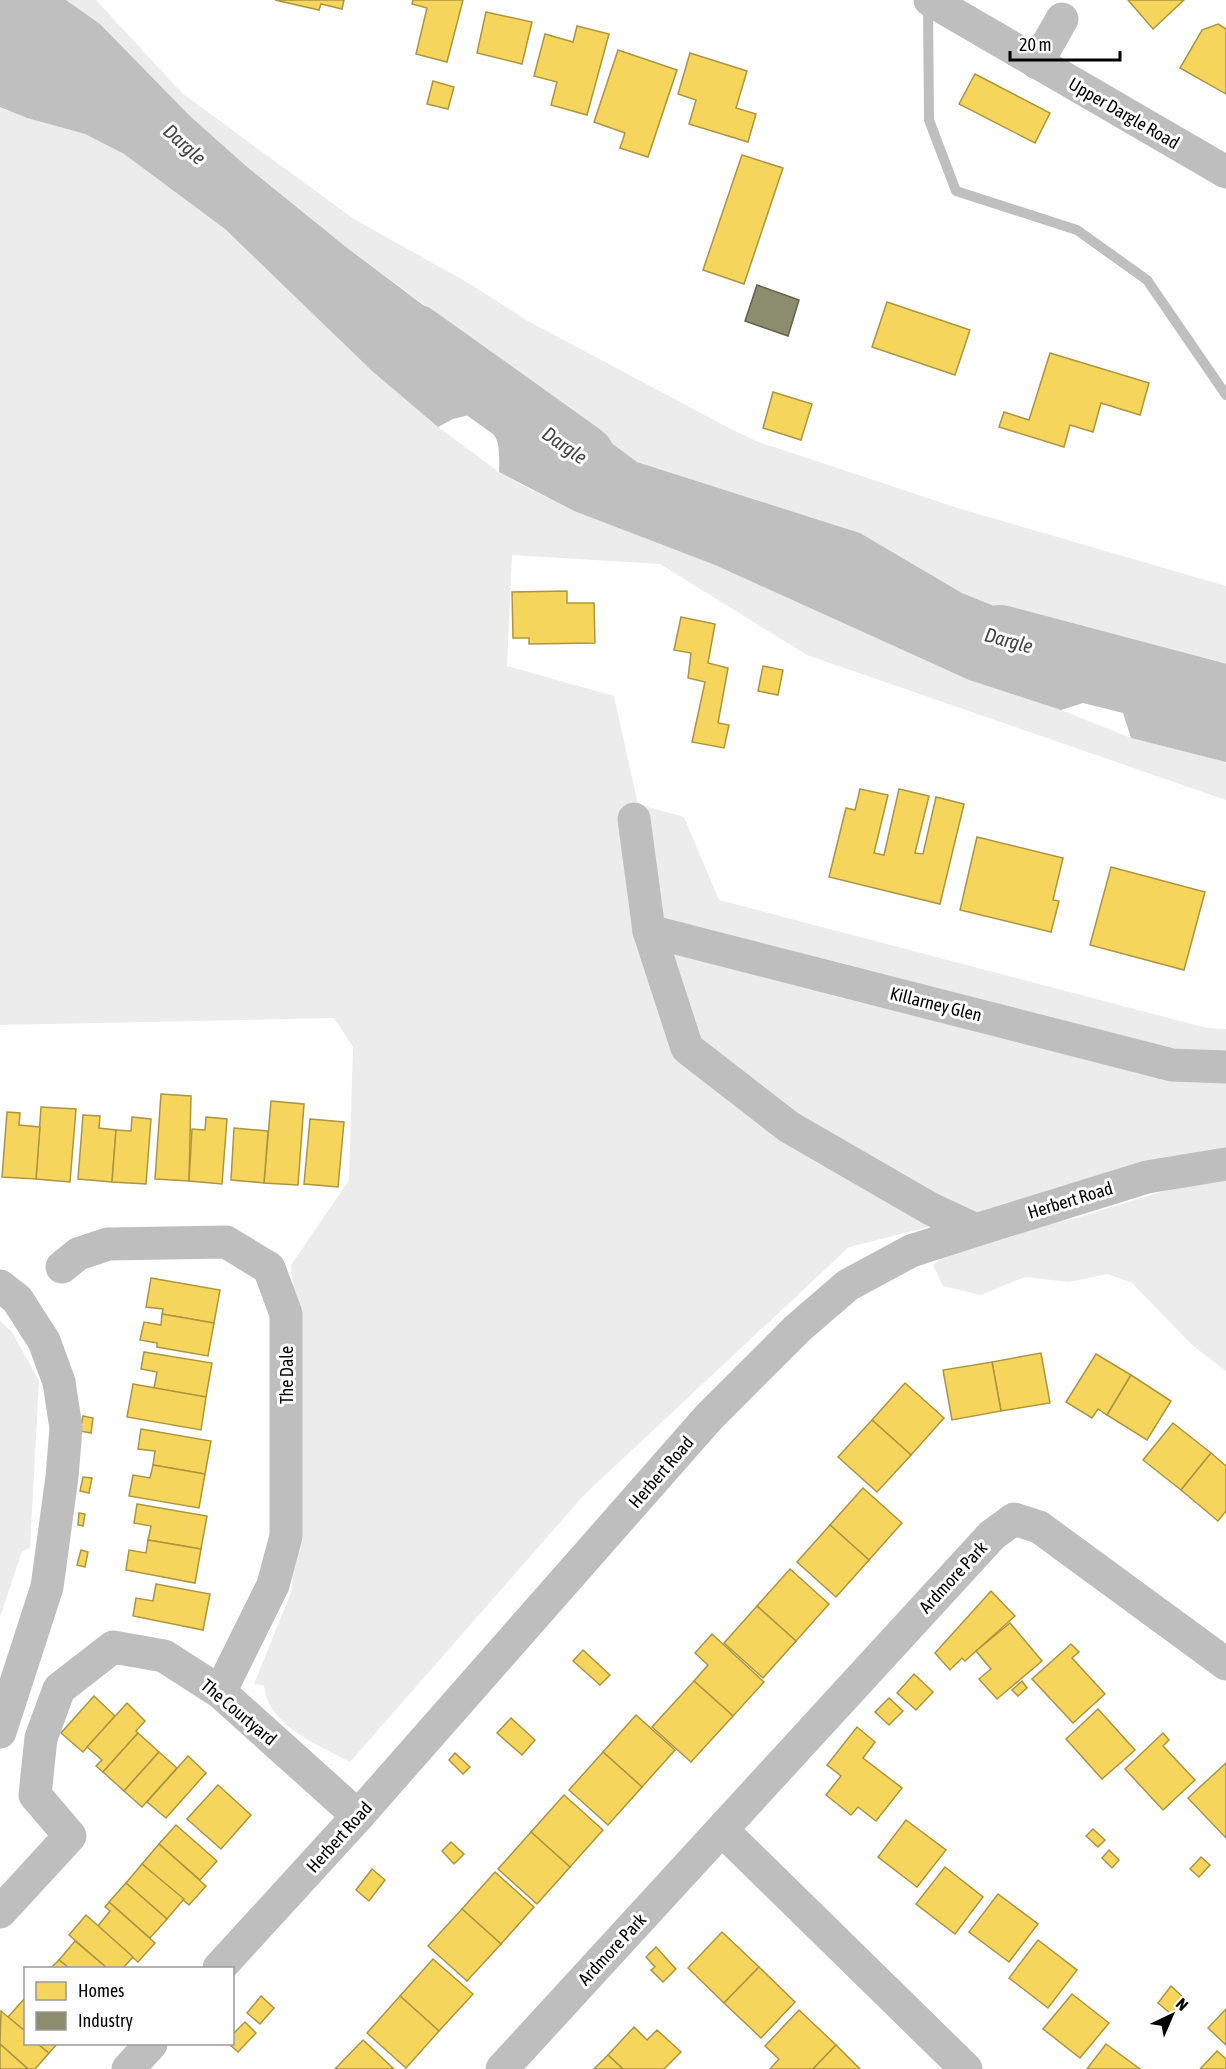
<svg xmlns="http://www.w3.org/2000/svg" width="1226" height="2069" viewBox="0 0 1226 2069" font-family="'Asap Condensed',sans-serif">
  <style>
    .green { fill: #ececec }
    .water { fill: #bfbfbf }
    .homes { fill: #f6d55c; stroke: #ac9540; stroke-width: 1.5 }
    .industry { fill: #8c8c6e; stroke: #62624d; stroke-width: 1.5 }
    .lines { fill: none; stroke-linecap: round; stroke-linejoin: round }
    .stream { stroke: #bfbfbf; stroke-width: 10 }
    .river { stroke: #bfbfbf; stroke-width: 66 }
    .minor { stroke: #bebebe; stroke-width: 33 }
    .major { stroke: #bebebe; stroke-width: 33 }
    .labels { text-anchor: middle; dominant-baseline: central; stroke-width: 6; stroke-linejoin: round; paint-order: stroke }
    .street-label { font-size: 18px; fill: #000; stroke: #fff }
    .water-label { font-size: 20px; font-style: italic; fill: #444; stroke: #fff }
  </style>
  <rect width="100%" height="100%" fill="#fff"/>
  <g class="green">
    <path d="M66,0H96L183,94L354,219L470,284L528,321L727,427L756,441L961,509L1226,586V678L1060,633L962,593L860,533L637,462L346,247L246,166L190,116L100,24Z"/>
    <path d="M0,107L27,118L85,134L124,154L225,229L372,371L438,427L499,472L526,487L574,511L715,565L969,680L1061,710L1131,738L1226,762V800L807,655L660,564L512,555L507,666L614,696L638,804L684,817L719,900L1207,1028L1226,1029V1157L1147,1172L849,1247L584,1495L350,1762C319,1745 267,1726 264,1685L254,1684L292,1590L297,1475V1322L291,1265L349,1180L353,1047L334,1018L0,1025Z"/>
    <path d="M1226,1172V1371L1192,1345L1132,1283L1108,1274L1069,1282L1025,1277L981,1295L943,1286L933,1265L964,1239L1076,1218Z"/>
    <path d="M0,1321L12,1332L39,1381L30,1548L22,1551L0,1617Z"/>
  </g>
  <path class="water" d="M0,0H66L100,24L190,116L246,166L346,247L479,347C474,394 510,420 552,399L637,462L860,533L962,593L1060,633L1081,650L1095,670L1106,678H1120L1164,660L1226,678V762L1131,738L1123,713L1083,703L1061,710L969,680L715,565L574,511L499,472C500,438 499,433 469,415L453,419L438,427L372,371L225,229L124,154L85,134L27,118L0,107Z"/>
  <g class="homes">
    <path d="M275,0H344L342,9L321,4L319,10Z"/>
    <path d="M413,0H463L447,62L416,54L427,8L412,4Z"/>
    <path d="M1128,0H1184L1153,29Z"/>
    <path d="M486,12L532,22L522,64L477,53Z"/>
    <path d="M1218,24L1226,29V94L1180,68L1202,30Z"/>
    <path d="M577,26L609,34L587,115L551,105L557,82L534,76L545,34L573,42Z"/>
    <path d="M618,50L677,70L648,157L620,148L625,133L594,122Z"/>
    <path d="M690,53L747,71L736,108L756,114L748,142L689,124L696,100L678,94Z"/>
    <path d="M975,74L1050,113L1035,143L959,104Z"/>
    <path d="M433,81L454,87L448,109L427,104Z"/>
    <path d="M742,155L783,168L744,284L703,270Z"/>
    <path d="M887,302L970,330L955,375L872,347Z"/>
    <path d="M1050,353L1149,383L1140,415L1101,403L1093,432L1070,425L1064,447L999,427L1004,412L1029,420Z"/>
    <path d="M773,392L812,404L801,440L763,428Z"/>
    <path d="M567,591V603H594L595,643L529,644V638H513L512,592Z"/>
    <path d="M681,617L715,624L708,663L728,668L718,723L729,725L724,748L692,742L705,682L688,678L691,653L674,650Z"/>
    <path d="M763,666L783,670L778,695L758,691Z"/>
    <path d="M860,789L888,795L874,853L884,855L899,789L929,796L915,853L923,854L936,797L964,804L940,904L829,877L846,808L855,810Z"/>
    <path d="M977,837L1063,858L1053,900L1059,901L1051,932L960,910Z"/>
    <path d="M1111,867L1205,892L1184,970L1090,945Z"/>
    <path d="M161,1094L191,1096L189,1181L155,1179Z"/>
    <path d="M271,1101L304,1104L298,1185L264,1183Z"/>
    <path d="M41,1107L76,1109L70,1182L36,1179Z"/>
    <path d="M7,1112L20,1113L19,1125L40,1127L36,1179L2,1177Z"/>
    <path d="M83,1115L100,1116L99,1128L116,1130L112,1182L78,1179Z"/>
    <path d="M132,1117L151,1119L146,1184L112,1182L116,1130L131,1131Z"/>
    <path d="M206,1117L227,1119L222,1184L189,1181L192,1129L205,1130Z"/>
    <path d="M310,1119L344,1122L338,1187L304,1184Z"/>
    <path d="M234,1128L268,1131L264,1183L231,1180Z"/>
    <path d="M151,1278L220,1290L214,1323L162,1314L163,1309L146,1307Z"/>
    <path d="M162,1314L214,1323L208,1356L157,1347V1343L140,1340L144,1322L161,1325Z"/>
    <path d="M144,1352L212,1363L206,1397L154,1388L157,1372L141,1369Z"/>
    <path d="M1041,1353L1050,1403L1001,1411L992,1362Z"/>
    <path d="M1096,1354L1131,1375L1107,1415L1098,1409L1092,1418L1066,1402Z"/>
    <path d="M992,1362L1001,1411L952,1420L943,1370Z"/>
    <path d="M1131,1375L1171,1401L1147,1440L1107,1415Z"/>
    <path d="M905,1383L944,1418L911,1455L872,1420Z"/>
    <path d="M133,1384L206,1397L201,1430L127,1417Z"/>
    <path d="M83,1416L93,1418L91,1433L80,1431Z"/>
    <path d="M872,1420L911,1455L877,1492L838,1457Z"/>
    <path d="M1173,1423L1211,1453L1181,1490L1143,1460Z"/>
    <path d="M141,1429L211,1441L205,1474L153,1465L155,1451L138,1449Z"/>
    <path d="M1211,1453L1226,1466V1511L1218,1521L1181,1490Z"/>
    <path d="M153,1465L205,1474L199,1508L129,1496L133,1475L150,1478Z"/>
    <path d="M83,1477L92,1478L89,1493L80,1491Z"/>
    <path d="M863,1488L902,1523L869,1560L830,1525Z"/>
    <path d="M137,1504L207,1516L201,1549L148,1540L151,1526L134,1523Z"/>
    <path d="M79,1513L85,1514L83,1526L78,1525Z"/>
    <path d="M830,1525L869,1560L836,1597L797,1562Z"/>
    <path d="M148,1540L201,1549L195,1583L126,1570L129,1550L146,1553Z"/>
    <path d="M81,1550L88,1552L85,1567L77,1565Z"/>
    <path d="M790,1569L829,1604L796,1641L757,1606Z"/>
    <path d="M156,1584L210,1594L203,1630L133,1616L136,1598L153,1601Z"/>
    <path d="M991,1591L1015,1616L965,1661L962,1658L950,1670L935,1653Z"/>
    <path d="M757,1606L796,1641L763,1678L724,1643Z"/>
    <path d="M1010,1623L1042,1661L997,1699L979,1679L991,1669L976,1651Z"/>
    <path d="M712,1634L764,1682L733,1716L694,1681L708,1665L695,1653Z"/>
    <path d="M1071,1644L1079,1652L1072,1658L1105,1694L1073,1723L1032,1679Z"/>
    <path d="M583,1650L610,1675L600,1685L573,1661Z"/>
    <path d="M914,1674L933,1692L916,1710L897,1693Z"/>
    <path d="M694,1681L733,1716L691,1762L652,1727Z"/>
    <path d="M1022,1681L1027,1688L1018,1696L1012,1690Z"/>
    <path d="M94,1696L115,1716L83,1752L61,1733Z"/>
    <path d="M889,1698L903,1711L889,1725L875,1712Z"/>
    <path d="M127,1703L145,1721L136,1731L138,1733L103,1772L96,1766L102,1760L87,1747Z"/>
    <path d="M1098,1709L1135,1750L1102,1779L1066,1739Z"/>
    <path d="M636,1715L675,1750L642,1787L603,1752Z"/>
    <path d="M511,1718L535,1740L522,1755L497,1733Z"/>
    <path d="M857,1727L875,1742L863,1758L902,1788L876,1821L858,1807L851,1815L826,1795L841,1776L827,1765Z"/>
    <path d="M138,1733L159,1752L124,1791L103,1772Z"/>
    <path d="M1163,1733L1169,1740L1163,1746L1195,1780L1163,1810L1125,1769Z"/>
    <path d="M159,1752L177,1768L142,1807L124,1791Z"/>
    <path d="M603,1752L642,1787L608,1825L569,1790Z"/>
    <path d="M455,1753L470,1767L463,1774L449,1760Z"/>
    <path d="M188,1756L206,1773L166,1818L147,1802Z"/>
    <path d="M1226,1763V1838L1188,1798Z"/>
    <path d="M218,1785L251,1815L221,1849L187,1819Z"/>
    <path d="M564,1795L603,1830L570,1867L531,1832Z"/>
    <path d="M906,1820L946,1850L917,1887L878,1857Z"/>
    <path d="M176,1825L217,1861L200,1880L159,1844Z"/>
    <path d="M1093,1829L1105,1840L1098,1847L1086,1836Z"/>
    <path d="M531,1832L570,1867L537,1904L498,1869Z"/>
    <path d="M451,1842L464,1854L454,1864L442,1851Z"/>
    <path d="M159,1844L206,1886L189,1905L142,1864Z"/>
    <path d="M1109,1850L1119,1860L1112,1868L1102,1858Z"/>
    <path d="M1201,1857L1210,1865L1199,1877L1190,1869Z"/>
    <path d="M142,1864L184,1899L167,1919L126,1883Z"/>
    <path d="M945,1867L983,1897L955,1934L916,1904Z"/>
    <path d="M372,1869L385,1880L369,1901L356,1890Z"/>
    <path d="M495,1872L534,1907L501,1944L462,1909Z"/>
    <path d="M126,1883L167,1919L150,1938L109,1902Z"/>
    <path d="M998,1894L1038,1924L1009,1962L969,1932Z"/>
    <path d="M109,1902L155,1943L138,1962L98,1926L110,1911L105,1907Z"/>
    <path d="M462,1909L501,1944L467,1981L428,1946Z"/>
    <path d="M86,1915L133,1957L123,1968H107L69,1935Z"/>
    <path d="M722,1932L759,1967L724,2003L688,1968Z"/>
    <path d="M1038,1940L1077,1970L1048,2008L1009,1978Z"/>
    <path d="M75,1941L107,1968H69L59,1960Z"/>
    <path d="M656,1947L676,1969L663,1982L651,1970L655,1967L646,1957Z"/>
    <path d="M433,1959L473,1994L439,2031L400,1996Z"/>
    <path d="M59,1960L69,1968H51Z"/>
    <path d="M759,1967L795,2002L761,2038L724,2003Z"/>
    <path d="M1171,1986L1185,1999L1171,2014L1158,2003Z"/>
    <path d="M1072,1994L1109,2023L1080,2058L1043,2029Z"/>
    <path d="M261,1996L274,2008L260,2024L247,2013Z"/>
    <path d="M400,1996L439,2031L406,2068L367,2033Z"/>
    <path d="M25,1998L26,1999V2032L8,2017Z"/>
    <path d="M1226,2009V2045L1208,2028Z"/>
    <path d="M799,2010L836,2045L813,2069H770L779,2059L765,2046Z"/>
    <path d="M1,2011L26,2032V2044H38L49,2053L35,2069H28L0,2044Z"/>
    <path d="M245,2022L256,2033L238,2052L229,2044H232V2035Z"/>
    <path d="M634,2027L647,2040L657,2030L681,2052L664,2069H623L608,2055Z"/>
    <path d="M363,2040L394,2069H335Z"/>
    <path d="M0,2044L28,2069H0Z"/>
    <path d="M38,2044H57L49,2053Z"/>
    <path d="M1106,2044L1140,2069H1087Z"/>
    <path d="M836,2045L860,2069H813Z"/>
    <path d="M1217,2051L1226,2059V2069H1200Z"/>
    <path d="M608,2055L623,2069H594Z"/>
  </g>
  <path class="industry" d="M757,285L799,300L788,336L745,321Z"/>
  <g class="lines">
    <path class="stream" d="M928,3L929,120L956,191L1077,230L1147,280L1226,395"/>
    <g class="river">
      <path d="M414,337L582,457"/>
      <path d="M1000,638L1226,698"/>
    </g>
    <g class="minor">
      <path d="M1037,63L1062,19"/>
      <path d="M634,819L649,931L1172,1065L1226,1067"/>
      <path d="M649,931L687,1048L789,1127L931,1209L976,1230"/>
      <path d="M62,1267L78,1254L108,1244L226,1242L269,1268L286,1314V1536L273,1585L220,1692"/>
      <path d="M0,1286L17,1299L44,1341L59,1382L66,1428L62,1477L47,1587L0,1732"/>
      <path d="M722,1830L966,2069"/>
      <path d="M0,1912L70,1836L35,1795L41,1738L59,1689L113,1647L164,1656L220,1692L358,1816"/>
      <path d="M219,1968L358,1816L709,1417L798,1328L848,1285L911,1251L976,1230L1147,1177L1226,1164"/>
      <path d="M128,2069L151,2044"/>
      <path d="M502,2069L992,1535L1014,1519L1039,1527L1226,1664"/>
    </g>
    <path class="major" d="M930,0L1226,172"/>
  </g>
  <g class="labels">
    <g class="street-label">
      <text transform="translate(1124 113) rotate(30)">Upper Dargle Road</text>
      <text transform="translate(936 1004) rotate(14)">Killarney Glen</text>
      <text transform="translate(1070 1200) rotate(-17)">Herbert Road</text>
      <text transform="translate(286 1375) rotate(-90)">The Dale</text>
      <text transform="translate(661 1472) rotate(-49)">Herbert Road</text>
      <text transform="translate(953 1577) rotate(-47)">Ardmore Park</text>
      <text transform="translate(239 1712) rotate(40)">The Courtyard</text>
      <text transform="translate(339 1837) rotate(-48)">Herbert Road</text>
      <text transform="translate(612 1949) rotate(-47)">Ardmore Park</text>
    </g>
    <g class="water-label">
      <text transform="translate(185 144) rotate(42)">Dargle</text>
      <text transform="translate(565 445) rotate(35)">Dargle</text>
      <text transform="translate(1009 640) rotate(15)">Dargle</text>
    </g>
  </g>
  <rect x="24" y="1967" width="210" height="78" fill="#ffffff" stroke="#999999" stroke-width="1.5"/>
  <rect x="36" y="1982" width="30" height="18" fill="#f6d55c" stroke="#999999" stroke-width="1.5"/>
  <text x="78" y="1997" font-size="18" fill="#000000">Homes</text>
  <rect x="36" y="2012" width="30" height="18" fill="#8c8c6e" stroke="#999999" stroke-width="1.5"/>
  <text x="78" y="2027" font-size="18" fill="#000000">Industry</text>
  <g transform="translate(1172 2015) rotate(44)" stroke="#ffffff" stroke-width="4.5" paint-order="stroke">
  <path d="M0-4.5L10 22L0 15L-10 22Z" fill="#000000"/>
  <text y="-9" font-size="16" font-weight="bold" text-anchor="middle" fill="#000000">N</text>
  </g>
  <path d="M1010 51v9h110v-9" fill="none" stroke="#000000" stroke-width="3"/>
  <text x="1019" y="51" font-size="18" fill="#000000" stroke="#ffffff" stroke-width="4.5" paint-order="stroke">20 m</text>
</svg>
